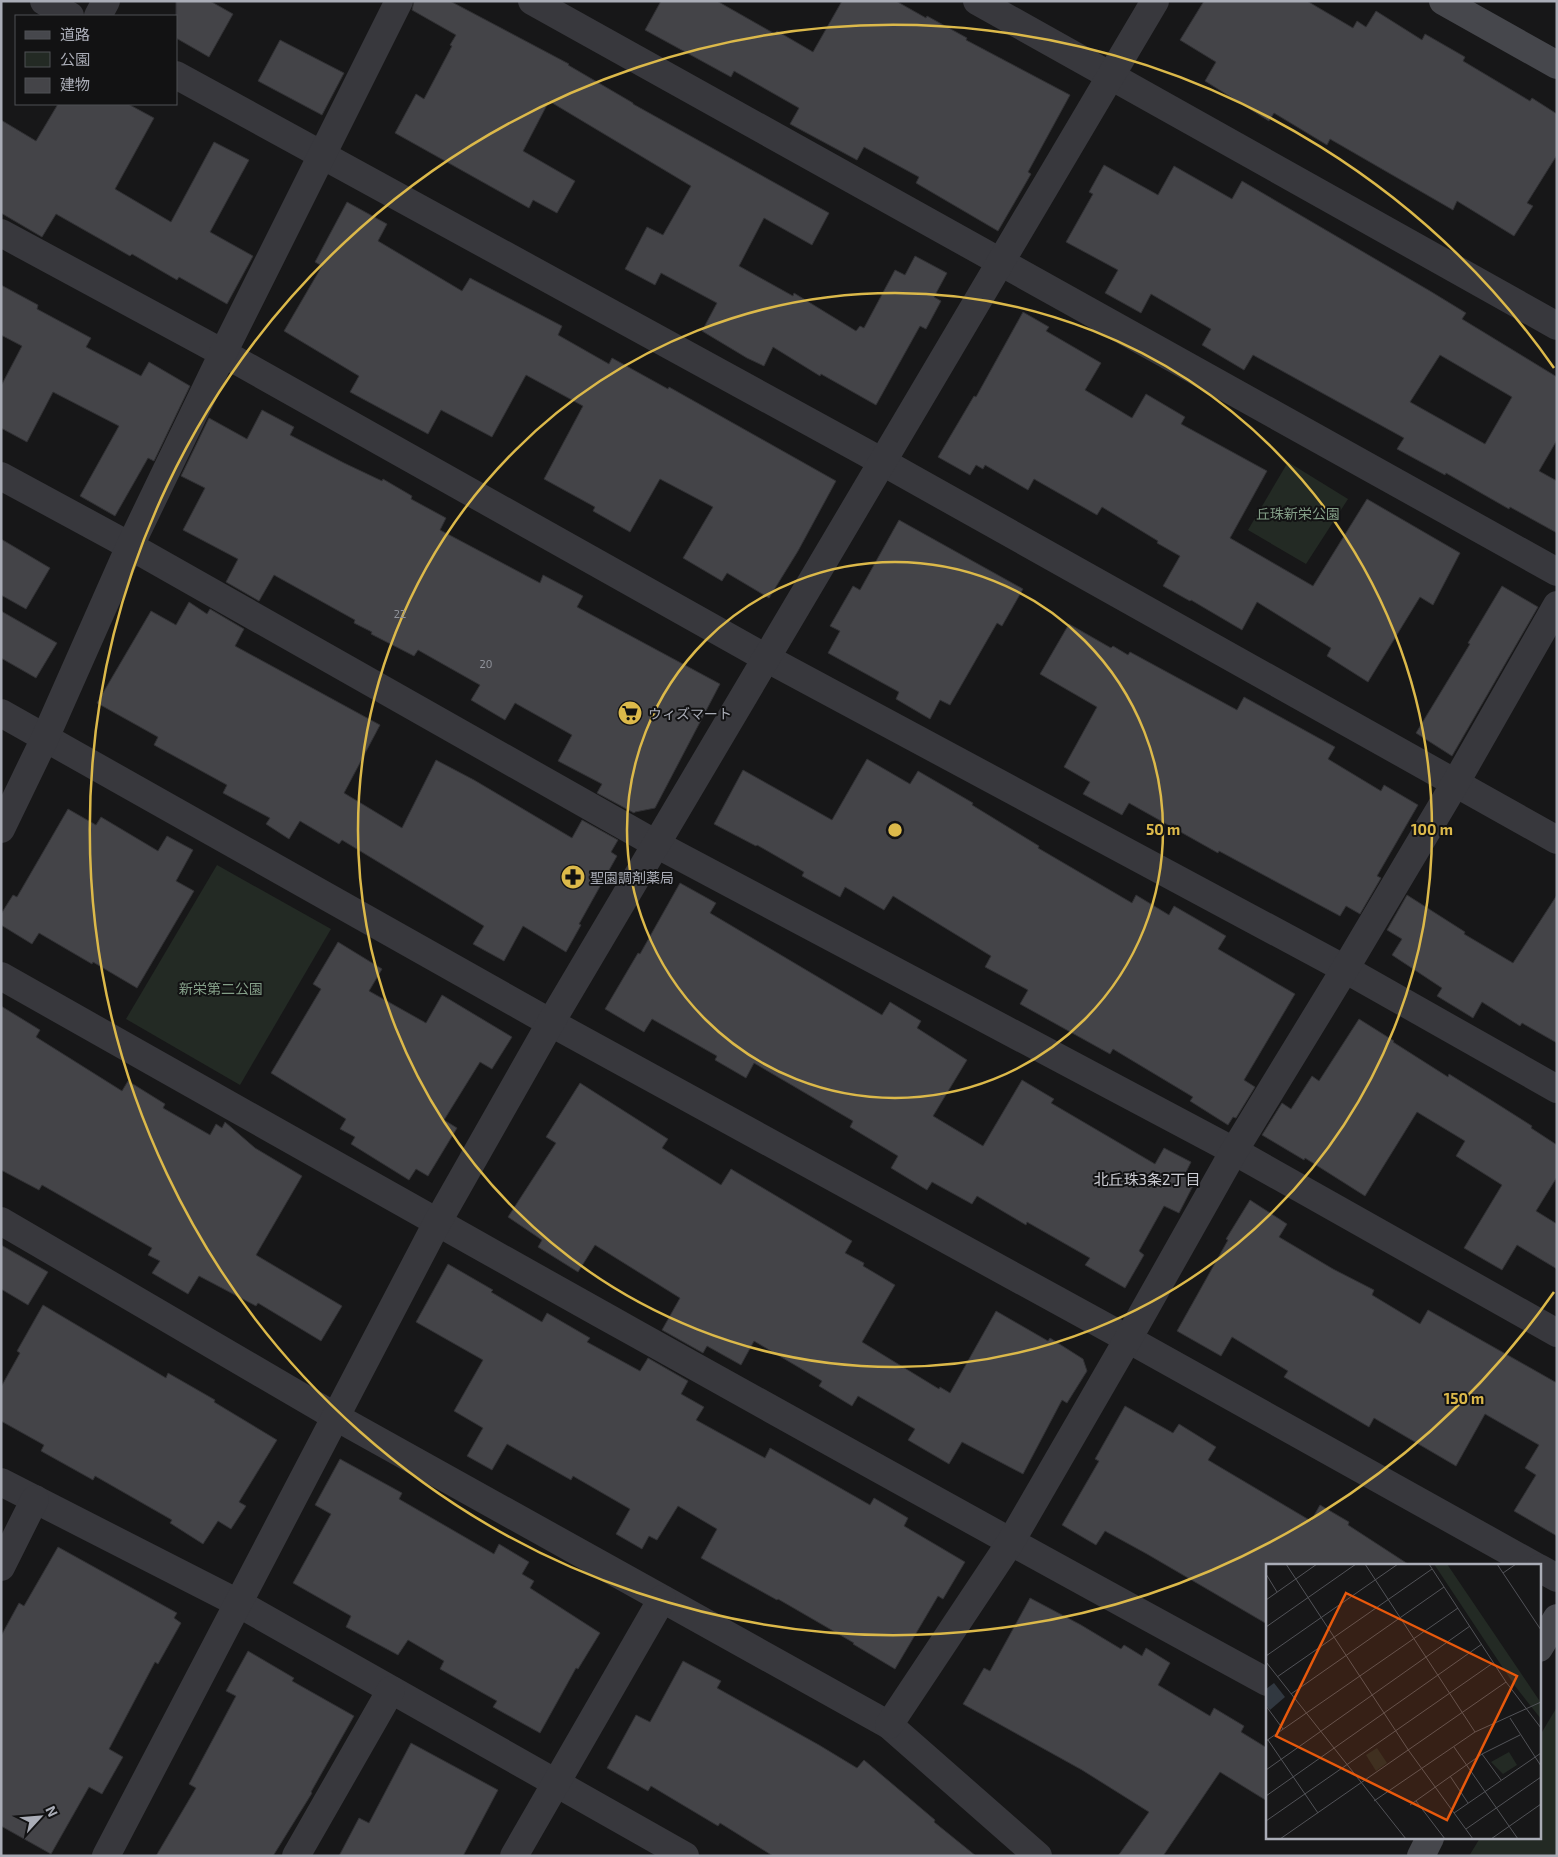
<svg xmlns="http://www.w3.org/2000/svg" width="1558" height="1857" viewBox="0 0 1558 1857" font-family="'Exo 2','Noto Sans JP',sans-serif">
  <style>
    .green { fill: #232a24 }
    .building { fill: #444448; stroke: #313134; fill-rule: evenodd }
    .lines { fill: none; stroke-linecap: round; stroke-linejoin: round }
    .street { stroke: #38383d; stroke-width: 28 }
    .secondary { stroke: #46474c; stroke-width: 28 }
    .ring { fill: none; stroke: #dcb94a; stroke-width: 2.5 }
    .labels { text-anchor: middle; dominant-baseline: central; stroke-width: 4; stroke-linejoin: round; paint-order: stroke }
    .number-label { font-size: 11px; fill: #90939b }
    .park-label { font-size: 14px; fill: #849f88; stroke: #121213 }
    .poi-label { font-size: 14px; fill: #aaadb7; stroke: #121213; text-anchor: start }
    .neighbourhood-label { font-size: 15px; fill: #cbccd3; stroke: #121213 }
    .inset-road { fill: none; stroke: #525358; stroke-width: 1 }
    .view { fill: #e8590c; fill-opacity: 0.15; stroke: #e8590c; stroke-width: 2.5 }
    .inset-edge { fill: none; stroke: #aaadb7; stroke-width: 2.5 }
    .centre { fill: #dcb94a; stroke: #121213; stroke-width: 2.5 }
    .ring-label { font-size: 15px; text-anchor: middle; font-weight: bold; fill: #dcb94a; stroke: #121213; stroke-width: 4; stroke-linejoin: round; paint-order: stroke }
  </style>
  <rect width="100%" height="100%" fill="#171718"/>
  <g class="green">
    <path d="M1288,462L1348,499L1306,564L1248,530Z"/>
    <path d="M217,865L331,929L240,1085L126,1019Z"/>
    <path d="M1557,1707V1856H1469L1480,1838H1539V1737Z"/>
  </g>
  <g class="building">
    <path d="M176,1H210L233,14L209,57L176,38Z"/>
    <path d="M414,1H450L569,64L568,65L633,103V104L829,213L812,245L764,218L739,266L793,296L794,293L856,331L860,326L864,328L895,270L905,275L915,256L947,273L934,297L941,301L926,329L920,326L876,405L821,374L820,376L773,347L764,366L747,358L702,331L717,303L661,273L655,285L625,269L647,227L663,235L691,186L549,101L523,151L575,181L557,213L533,200L529,208L395,133L416,94L424,99L452,46L450,45L456,35L412,10Z"/>
    <path d="M661,1H717L775,34L777,31L813,52L842,1H896L926,18L927,16L967,38L966,40L1070,95L1028,172L1031,174L998,231L916,183L919,177L864,147L857,160L790,124L799,108L734,71L731,77L645,30Z"/>
    <path d="M1204,1H1307L1353,28L1357,21L1366,27L1376,11L1422,40L1425,34L1465,57L1463,61L1530,101L1532,98L1557,114V155L1527,203L1533,206L1514,236L1457,201L1453,210L1330,139L1327,145L1274,113L1269,121L1205,81L1216,62L1180,40Z"/>
    <path d="M280,40L344,73L322,115L258,81Z"/>
    <path d="M58,104H128L154,118L115,189L171,222L214,142L249,160L210,232L253,256L227,304L179,277L177,280L132,254L130,256L56,214L42,237L1,213V120L36,141Z"/>
    <path d="M1104,165L1158,195L1174,166L1232,199L1242,181L1430,291L1466,313L1462,319L1557,377V440L1539,471L1557,481V533L1510,507L1509,509L1446,473L1445,475L1397,449L1404,438L1253,355L1244,370L1202,345L1211,329L1151,294L1141,313L1105,293L1118,270L1066,242L1093,194L1089,192ZM1440,355L1512,397L1485,444L1410,402Z"/>
    <path d="M347,202L387,224L378,241L462,291L470,278L562,326L558,335L609,364L612,358L668,389L669,387L836,481L798,551L769,598L727,573L722,581L683,558L713,507L660,479L630,532L593,511L595,507L544,479L583,406L526,375L492,437L441,410L428,434L350,392L359,376L284,331L322,266L315,262Z"/>
    <path d="M1,285L38,305L37,309L91,338L86,347L141,376L149,362L190,386L154,461L148,458L115,516L80,496L119,426L53,392L27,442L1,428V386L22,346L1,335Z"/>
    <path d="M1023,312L1049,327L1046,331L1101,363L1085,390L1132,418L1146,394L1185,417L1181,424L1267,471L1230,538L1313,586L1367,499L1460,553L1433,605L1420,597L1368,682L1327,656L1331,648L1257,602L1242,630L1191,600L1190,601L1163,586L1180,556L1157,543L1158,541L1102,507L1097,515L1034,479L1028,490L985,465L983,469L976,465L970,475L938,457L974,396L976,397Z"/>
    <path d="M262,410L294,427L290,435L344,463L382,481L383,479L412,496L411,499L446,518L440,530L540,583L543,575L583,596L577,607L720,684L655,808L635,812L634,813L597,793L602,784L558,761L572,735L515,703L505,720L471,700L480,685L418,650L414,656L371,634L372,632L354,623L355,620L274,575L259,601L226,582L238,559L183,530L205,488L181,476L209,418L247,439Z"/>
    <path d="M899,520L1023,589L1002,626L997,623L950,705L940,700L930,719L896,699L899,692L828,653L840,631L830,626L853,586L860,590Z"/>
    <path d="M1,539L50,568L26,609L1,595Z"/>
    <path d="M1502,586L1538,607L1452,756L1416,733L1470,644L1468,643Z"/>
    <path d="M189,602L207,614L210,609L244,629L235,646L380,725L344,793L402,828L436,760L474,780L572,838L582,820L618,840L611,852L617,856L579,924L581,925L566,952L523,926L504,961L473,944L484,926L342,840L339,844L300,821L289,839L266,824L270,818L223,793L227,785L154,745L158,737L97,703L151,611L176,625Z"/>
    <path d="M1,611L57,643L36,678L1,658Z"/>
    <path d="M1069,624L1111,648L1113,646L1128,655L1130,652L1237,710L1244,697L1335,747L1328,759L1381,791L1384,785L1418,805L1377,876L1381,878L1360,914L1346,906L1340,916L1219,851L1218,853L1129,803L1122,815L1083,794L1090,782L1064,767L1097,707L1040,674Z"/>
    <path d="M867,759L910,784L918,771L973,803L972,805L1039,846L1038,848L1132,903L1136,895L1169,915L1174,906L1226,936L1218,949L1295,994L1244,1080L1255,1087L1236,1118L1233,1117L1228,1125L1190,1101L1193,1097L1113,1049L1110,1054L1020,1004L1028,990L985,967L991,956L893,896L884,910L845,887L840,897L802,876L804,872L757,845L756,846L714,824L743,770L832,820Z"/>
    <path d="M68,809L96,825L101,817L158,851L167,836L193,850L176,881L194,891L137,988L93,962L92,964L39,933L32,944L1,925V914L13,895L17,897Z"/>
    <path d="M680,883L716,903L710,913L882,1015L890,1002L921,1021L917,1028L967,1060L933,1116L983,1146L1022,1080L1054,1099L1051,1103L1155,1164L1164,1148L1191,1162L1184,1176L1195,1182L1179,1213L1164,1206L1139,1251L1144,1255L1125,1288L1085,1265L1090,1258L1027,1222L1026,1225L977,1196L972,1204L932,1182L927,1190L891,1168L898,1156L850,1127L853,1121L754,1063L746,1078L715,1060L717,1056L652,1019L644,1032L605,1009L638,953L640,954Z"/>
    <path d="M1407,895L1465,932L1464,934L1513,963L1557,895V1043L1522,1023L1520,1026L1482,1002L1473,1018L1437,996L1442,988L1392,955L1402,939L1387,930Z"/>
    <path d="M338,942L382,969L369,991L426,1023L442,995L512,1037L492,1069L480,1062L444,1120L457,1128L428,1176L416,1169L409,1180L351,1144L355,1137L340,1129L346,1119L271,1073L321,989L313,984Z"/>
    <path d="M1,1006L40,1030L36,1037L122,1091L128,1081L165,1104L163,1108L210,1135L216,1124L222,1128L225,1122L255,1148L302,1176L256,1255L342,1306L321,1341L258,1303L256,1306L199,1276L188,1294L152,1273L160,1261L148,1255L152,1248L42,1185L39,1190L1,1170Z"/>
    <path d="M1359,1019L1394,1041L1393,1042L1448,1077L1449,1074L1491,1100L1532,1126L1531,1128L1557,1145V1177L1536,1211L1557,1224V1269L1517,1245L1502,1270L1464,1248L1502,1185L1456,1156L1465,1141L1417,1112L1365,1196L1305,1158L1304,1160L1262,1135L1282,1103L1291,1109L1312,1076L1319,1081Z"/>
    <path d="M580,1083L668,1139L662,1148L721,1185L731,1169L852,1241L845,1253L864,1263L863,1266L895,1285L862,1342L939,1389L940,1387L950,1393L996,1311L1048,1341L1050,1338L1083,1359L1087,1371L1067,1403L1062,1400L1023,1474L962,1442L949,1464L908,1440L915,1429L858,1396L852,1406L819,1386L822,1381L754,1341L741,1365L707,1346L703,1353L662,1330L680,1298L595,1245L578,1272L538,1247L542,1240L508,1217L556,1143L546,1137Z"/>
    <path d="M1250,1200L1287,1224L1279,1237L1333,1269L1374,1290L1372,1295L1420,1324L1428,1310L1557,1383V1536L1514,1511L1536,1475L1525,1468L1539,1445L1485,1414L1456,1466L1374,1418L1369,1427L1284,1377L1288,1371L1232,1337L1221,1356L1177,1331L1228,1240L1226,1239Z"/>
    <path d="M1,1245L48,1272L28,1305L1,1289Z"/>
    <path d="M448,1264L493,1290L491,1292L542,1322L547,1313L590,1338L587,1342L640,1371L648,1358L688,1381L681,1394L704,1407L696,1420L765,1458L770,1448L870,1505L874,1498L908,1518L904,1526L965,1562L943,1599L938,1596L895,1669L853,1644L854,1643L778,1599L777,1600L701,1558L717,1529L678,1506L657,1540L649,1536L642,1549L616,1534L630,1509L573,1476L571,1480L507,1444L492,1470L467,1456L483,1428L454,1411L483,1360L416,1322Z"/>
    <path d="M43,1305L166,1378L168,1373L215,1400L214,1402L277,1440L239,1502L246,1506L231,1529L218,1521L203,1544L170,1523L172,1520L95,1476L93,1480L41,1451L44,1445L1,1421V1387L20,1353L17,1351Z"/>
    <path d="M1125,1406L1173,1433L1179,1424L1216,1447L1208,1460L1311,1521L1320,1505L1349,1522L1348,1525L1411,1566H1267V1624L1147,1554L1105,1531L1096,1545L1062,1525L1099,1461L1095,1459Z"/>
    <path d="M340,1459L402,1493L399,1499L494,1554L499,1544L529,1562L522,1574L534,1581L530,1588L600,1633L578,1669L576,1668L540,1733L493,1707L497,1701L440,1669L444,1661L408,1640L398,1655L346,1627L351,1616L293,1583L331,1514L315,1505Z"/>
    <path d="M58,1547L177,1613L174,1618L181,1623L158,1664L155,1662L109,1749L123,1757L102,1794L89,1787L51,1854L1,1826V1636L19,1603L24,1606Z"/>
    <path d="M1030,1598L1081,1625L1121,1649L1124,1645L1142,1656L1146,1648L1170,1663L1158,1685L1210,1716L1214,1708L1244,1726L1241,1732L1267,1748V1801L1220,1772L1163,1856H1118L1149,1812L1082,1770L963,1704L984,1668L990,1671Z"/>
    <path d="M248,1651L294,1678L292,1681L354,1716L311,1792L312,1793L273,1856H156L196,1788L189,1784L236,1696L226,1691Z"/>
    <path d="M683,1661L721,1681L717,1688L819,1745L857,1768L864,1760L935,1820L934,1822L976,1856H773L720,1823L718,1826L651,1786L648,1791L607,1768L636,1715L650,1722Z"/>
    <path d="M411,1743L498,1790L463,1856H339L359,1818L369,1823Z"/>
  </g>
  <g class="lines">
    <g class="street">
      <path d="M44,1L70,16"/>
      <path d="M532,1L1557,572"/>
      <path d="M977,1L1557,326"/>
      <path d="M98,16L106,1"/>
      <path d="M176,75L881,461L1557,840"/>
      <path d="M1,233L223,353L766,658L1345,969L1557,1089"/>
      <path d="M1,476L130,546L656,844L1234,1151L1557,1333"/>
      <path d="M1,713L535,1014L1128,1339L1535,1566"/>
      <path d="M1,829L45,738L130,546L223,353L399,1"/>
      <path d="M1,976C422,1214 842,1451 1267,1682"/>
      <path d="M1,1221L336,1417L889,1725L1038,1856"/>
      <path d="M1,1482L238,1603L685,1856"/>
      <path d="M1,1567L35,1499"/>
      <path d="M1539,1568L1557,1578"/>
      <path d="M889,1725L1010,1543L1128,1339L1234,1151L1345,969L1456,782L1557,605"/>
      <path d="M106,1856L437,1223L551,1022L1155,1"/>
      <path d="M296,1856L391,1690"/>
      <path d="M514,1856L662,1599"/>
    </g>
    <g class="secondary">
      <path d="M1443,1L1557,65"/>
      <path d="M1539,1648L1557,1618"/>
      <path d="M1421,1856L1430,1838"/>
    </g>
  </g>
  <g class="ring">
    <circle cx="895" cy="830" r="268"/>
    <circle cx="895" cy="830" r="537"/>
    <path d="M1554 1292A805 805 0 1 1 1554 368"/>
  </g>
  <defs>
    <symbol id="supermarket-disc" viewBox="-11 -11 22 22"><circle r="9.5" fill="#dcb94a" stroke="#121213"/><path d="M-6-5.5h2.5l.6 2H6L4.5 2H-2.5L-4.4-4H-6ZM-1.5 3.2a1.3 1.3 0 1 0 .1 0ZM3 3.2a1.3 1.3 0 1 0 .1 0Z" fill="#111"/></symbol>
    <symbol id="pharmacy-disc" viewBox="-11 -11 22 22"><circle r="9.5" fill="#dcb94a" stroke="#121213"/><path d="M-2-6h4v4h4v4h-4v4h-4v-4h-4v-4h4Z" fill="#111"/></symbol>
  </defs>
  <g fill-rule="evenodd">
    <use href="#supermarket-disc" x="616" y="699" width="28" height="28"/>
    <use href="#pharmacy-disc" x="559" y="863" width="28" height="28"/>
  </g>
  <g class="labels">
    <g class="number-label">
      <text x="400" y="613">22</text>
      <text x="486" y="663">20</text>
    </g>
    <g class="park-label">
      <text x="1298" y="513">丘珠新栄公園</text>
      <text x="221" y="988">新栄第二公園</text>
    </g>
    <g class="poi-label">
      <text x="648" y="713">ウィズマート</text>
      <text x="590" y="877">聖園調剤薬局</text>
    </g>
    <g class="neighbourhood-label">
      <text x="1147" y="1179">北丘珠3条2丁目</text>
    </g>
  </g>
  <g transform="translate(1266 1564)">
    <rect width="275" height="275" fill="#171718"/>
    <path d="M168,0H181L275,139V155L249,122ZM111,184L121,199L110,207L100,191ZM243,188L251,201L237,210L225,198Z" fill="#232a24"/>
    <path d="M8,119L19,133L4,146L0,141V125Z" fill="#313840"/>
    <path class="inset-road" d="M20,0L143,187L207,275M99,0L209,168M163,0L240,118L275,164M231,0L275,66M237,9L250,0M0,10L11,28M0,36L51,0M0,63L90,0M0,92L132,0M0,98L140,275M11,113L166,5M25,130L178,23M0,142L17,165M244,154L275,202M2,176L52,249M0,177L192,44M188,183L252,275M216,190L235,216M0,206L204,62M184,212L202,239M0,232L216,80M108,237L209,168L275,138M150,237L179,275M144,241L216,190L254,171M188,249L275,189M0,257L227,99M200,265L275,213M14,275L240,118M225,275L275,240"/>
    <path class="view" d="M80,29L251,112L181,256L10,172Z"/>
    <rect width="275" height="275" class="inset-edge"/>
  </g>
  <circle cx="895" cy="830" r="8" class="centre"/>
  <g class="ring-label">
    <text x="1163" y="835">50 m</text>
    <text x="1432" y="835">100 m</text>
    <text x="1464" y="1404">150 m</text>
  </g>
  <rect width="1558" height="1857" fill="none" stroke="#aaadb7" stroke-width="5"/>
  <rect x="15" y="15" width="162" height="90" fill="#121213" stroke="#4f5055"/>
  <rect x="25" y="31" width="25" height="8" fill="#46474c" stroke="#4f5055"/>
  <text x="60" y="40" font-size="15" fill="#aaadb7">道路</text>
  <rect x="25" y="52" width="25" height="15" fill="#232a24" stroke="#4f5055"/>
  <text x="60" y="65" font-size="15" fill="#aaadb7">公園</text>
  <rect x="25" y="78" width="25" height="15" fill="#444448" stroke="#4f5055"/>
  <text x="60" y="90" font-size="15" fill="#aaadb7">建物</text>
  <g transform="translate(40 1817) rotate(64)" stroke="#121213" stroke-width="4" paint-order="stroke">
  <path d="M0-4L9 19L0 12L-9 19Z" fill="#aaadb7"/>
  <text y="-8" font-size="14" font-weight="bold" text-anchor="middle" fill="#aaadb7">N</text>
  </g>
</svg>
